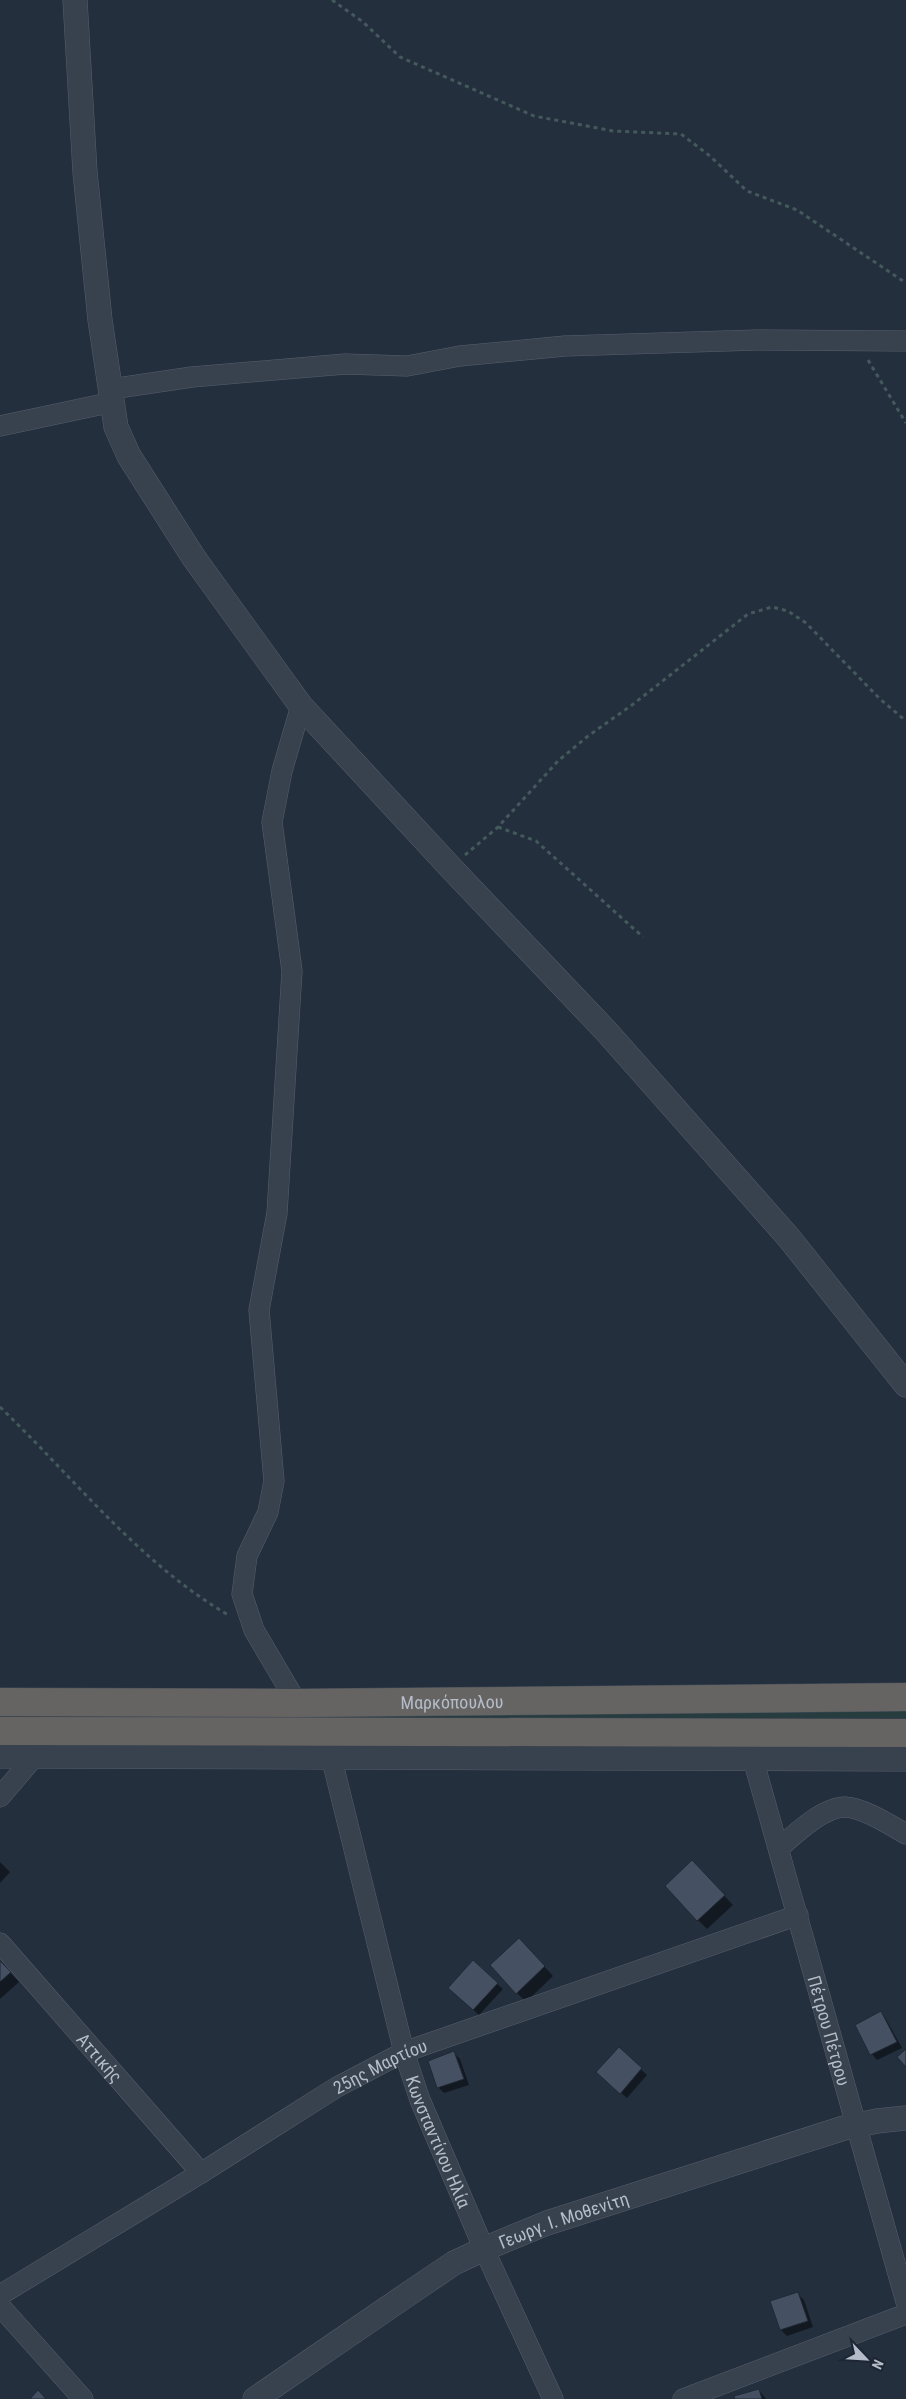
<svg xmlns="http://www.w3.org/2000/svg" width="906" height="2399" viewBox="0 0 906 2399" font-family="'Roboto Condensed',sans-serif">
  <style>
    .green { fill: #263c3f }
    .shadow { fill: #0007 }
    .building { fill: #455162; stroke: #1f2835 }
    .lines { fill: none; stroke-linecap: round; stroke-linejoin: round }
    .minor-casing { stroke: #565f6c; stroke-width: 21 }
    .tertiary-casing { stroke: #565f6c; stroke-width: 25 }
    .trunk-casing { stroke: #434c59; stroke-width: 29 }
    .path { stroke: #44595c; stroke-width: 3; stroke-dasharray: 4 4; stroke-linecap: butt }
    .minor { stroke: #38414e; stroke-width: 20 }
    .tertiary { stroke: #38414e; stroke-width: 24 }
    .trunk { stroke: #656462; stroke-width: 28 }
    .labels { text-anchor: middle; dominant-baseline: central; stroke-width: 4; stroke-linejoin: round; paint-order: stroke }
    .street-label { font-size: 18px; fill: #b4bcc9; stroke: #1d2633 }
  </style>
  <rect width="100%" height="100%" fill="#242f3e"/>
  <path class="green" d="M906,1710V1718H0V1711Z"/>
  <g class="shadow">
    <path d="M0,1862L10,1872L0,1883Z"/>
    <path d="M701,1871L733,1905L707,1929L698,1920Z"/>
    <path d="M528,1949L553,1976L526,2002L517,1993Z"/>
    <path d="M0,1962L19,1982L0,1999Z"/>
    <path d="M497,1984L503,1989L479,2015L456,1994Z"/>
    <path d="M880,2013L886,2019L902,2048L877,2060L872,2054L856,2025Z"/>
    <path d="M619,2049L647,2075L627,2098L604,2078Z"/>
    <path d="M454,2053L460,2059L469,2085L444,2093L438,2087Z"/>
    <path d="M798,2294L804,2300L813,2327L787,2336L781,2330Z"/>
    <path d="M759,2390L766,2399H736Z"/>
  </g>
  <g class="building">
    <path d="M692,1860L725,1895L697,1921L665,1886Z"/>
    <path d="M519,1938L545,1966L516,1994L490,1965Z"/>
    <path d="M473,1960L498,1983L473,2010L448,1988Z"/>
    <path d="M0,1961L11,1972L0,1982Z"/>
    <path d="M881,2011L897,2042L870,2055L855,2025Z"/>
    <path d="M619,2047L642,2068L620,2094L596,2072Z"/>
    <path d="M906,2049V2067L897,2057Z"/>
    <path d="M454,2051L464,2079L437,2088L428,2061Z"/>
    <path d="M798,2292L808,2321L780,2330L770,2301Z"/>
    <path d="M759,2389L762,2399H735L734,2396Z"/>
    <path d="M38,2390L46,2399H30Z"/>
  </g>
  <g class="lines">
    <defs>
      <g id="minor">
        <path d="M111,389L192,377L345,364L407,366L460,356L565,346L757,340L906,341"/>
        <path d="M0,426L113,402"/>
        <path d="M297,1703L254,1630L242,1594L247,1556L268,1512L274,1481L259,1310L277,1213L292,971L272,822L282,771L301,706"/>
        <path id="s1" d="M331,1756L404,2052L420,2100L484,2249L553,2399"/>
        <path id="s2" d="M753,1759L906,2302"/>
        <path d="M0,1797L35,1756"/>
        <path d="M779,1848C795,1834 823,1807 845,1807C864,1808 890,1825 906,1834"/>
        <path id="s3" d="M0,1943L201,2173"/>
        <path id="s4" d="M0,2295L201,2173L337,2087L404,2052L798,1915"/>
        <path d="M0,2306L83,2399"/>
        <path d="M683,2399L906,2314"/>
      </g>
      <g id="tertiary">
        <path d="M75,0L85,172L100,320L116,427L129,456L194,558L301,706L451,868L606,1031L789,1238L906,1385"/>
        <path d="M0,1756L906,1759"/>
        <path id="s5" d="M255,2399L414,2290L454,2263L484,2249L547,2223L844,2128L877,2121L906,2118"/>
      </g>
      <g id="trunk">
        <path id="s6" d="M0,1702L297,1703L906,1697"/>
        <path d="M0,1731L906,1733"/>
      </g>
    </defs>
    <use href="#minor" class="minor-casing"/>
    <use href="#tertiary" class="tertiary-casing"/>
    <use href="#trunk" class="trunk-casing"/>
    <g class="path">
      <path d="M332,0L363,22L400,57L534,116L613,131L681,134L710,156L747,191L797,210L906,283"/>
      <path d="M868,360L906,423"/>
      <path d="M498,827L536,841L643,937"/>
      <path d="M465,855L498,827L558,761L588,736L632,705L748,614L772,607L788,611L806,623L880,699L906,721"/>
      <path d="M0,1407C74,1478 140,1564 230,1616"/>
    </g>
    <use href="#minor" class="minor"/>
    <use href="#tertiary" class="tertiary"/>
    <use href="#trunk" class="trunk"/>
  </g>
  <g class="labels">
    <g class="street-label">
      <text stroke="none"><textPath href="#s6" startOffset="452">Μαρκόπουλου</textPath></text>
      <text stroke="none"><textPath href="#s2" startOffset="282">Πέτρου Πέτρου</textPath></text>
      <text stroke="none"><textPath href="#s3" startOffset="152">Αττικής</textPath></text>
      <text stroke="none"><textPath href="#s4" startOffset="444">25ης Μαρτίου</textPath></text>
      <text stroke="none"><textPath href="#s1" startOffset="401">Κωνσταντίνου Ηλία</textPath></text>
      <text stroke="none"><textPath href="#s5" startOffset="359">Γεωργ. Ι. Μοθενίτη</textPath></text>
    </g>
  </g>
  <g transform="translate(866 2359) rotate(115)" stroke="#1d2633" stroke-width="4" paint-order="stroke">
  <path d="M0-4L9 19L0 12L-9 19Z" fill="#b4bcc9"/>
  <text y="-8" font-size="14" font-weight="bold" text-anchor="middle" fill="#b4bcc9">N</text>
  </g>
</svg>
